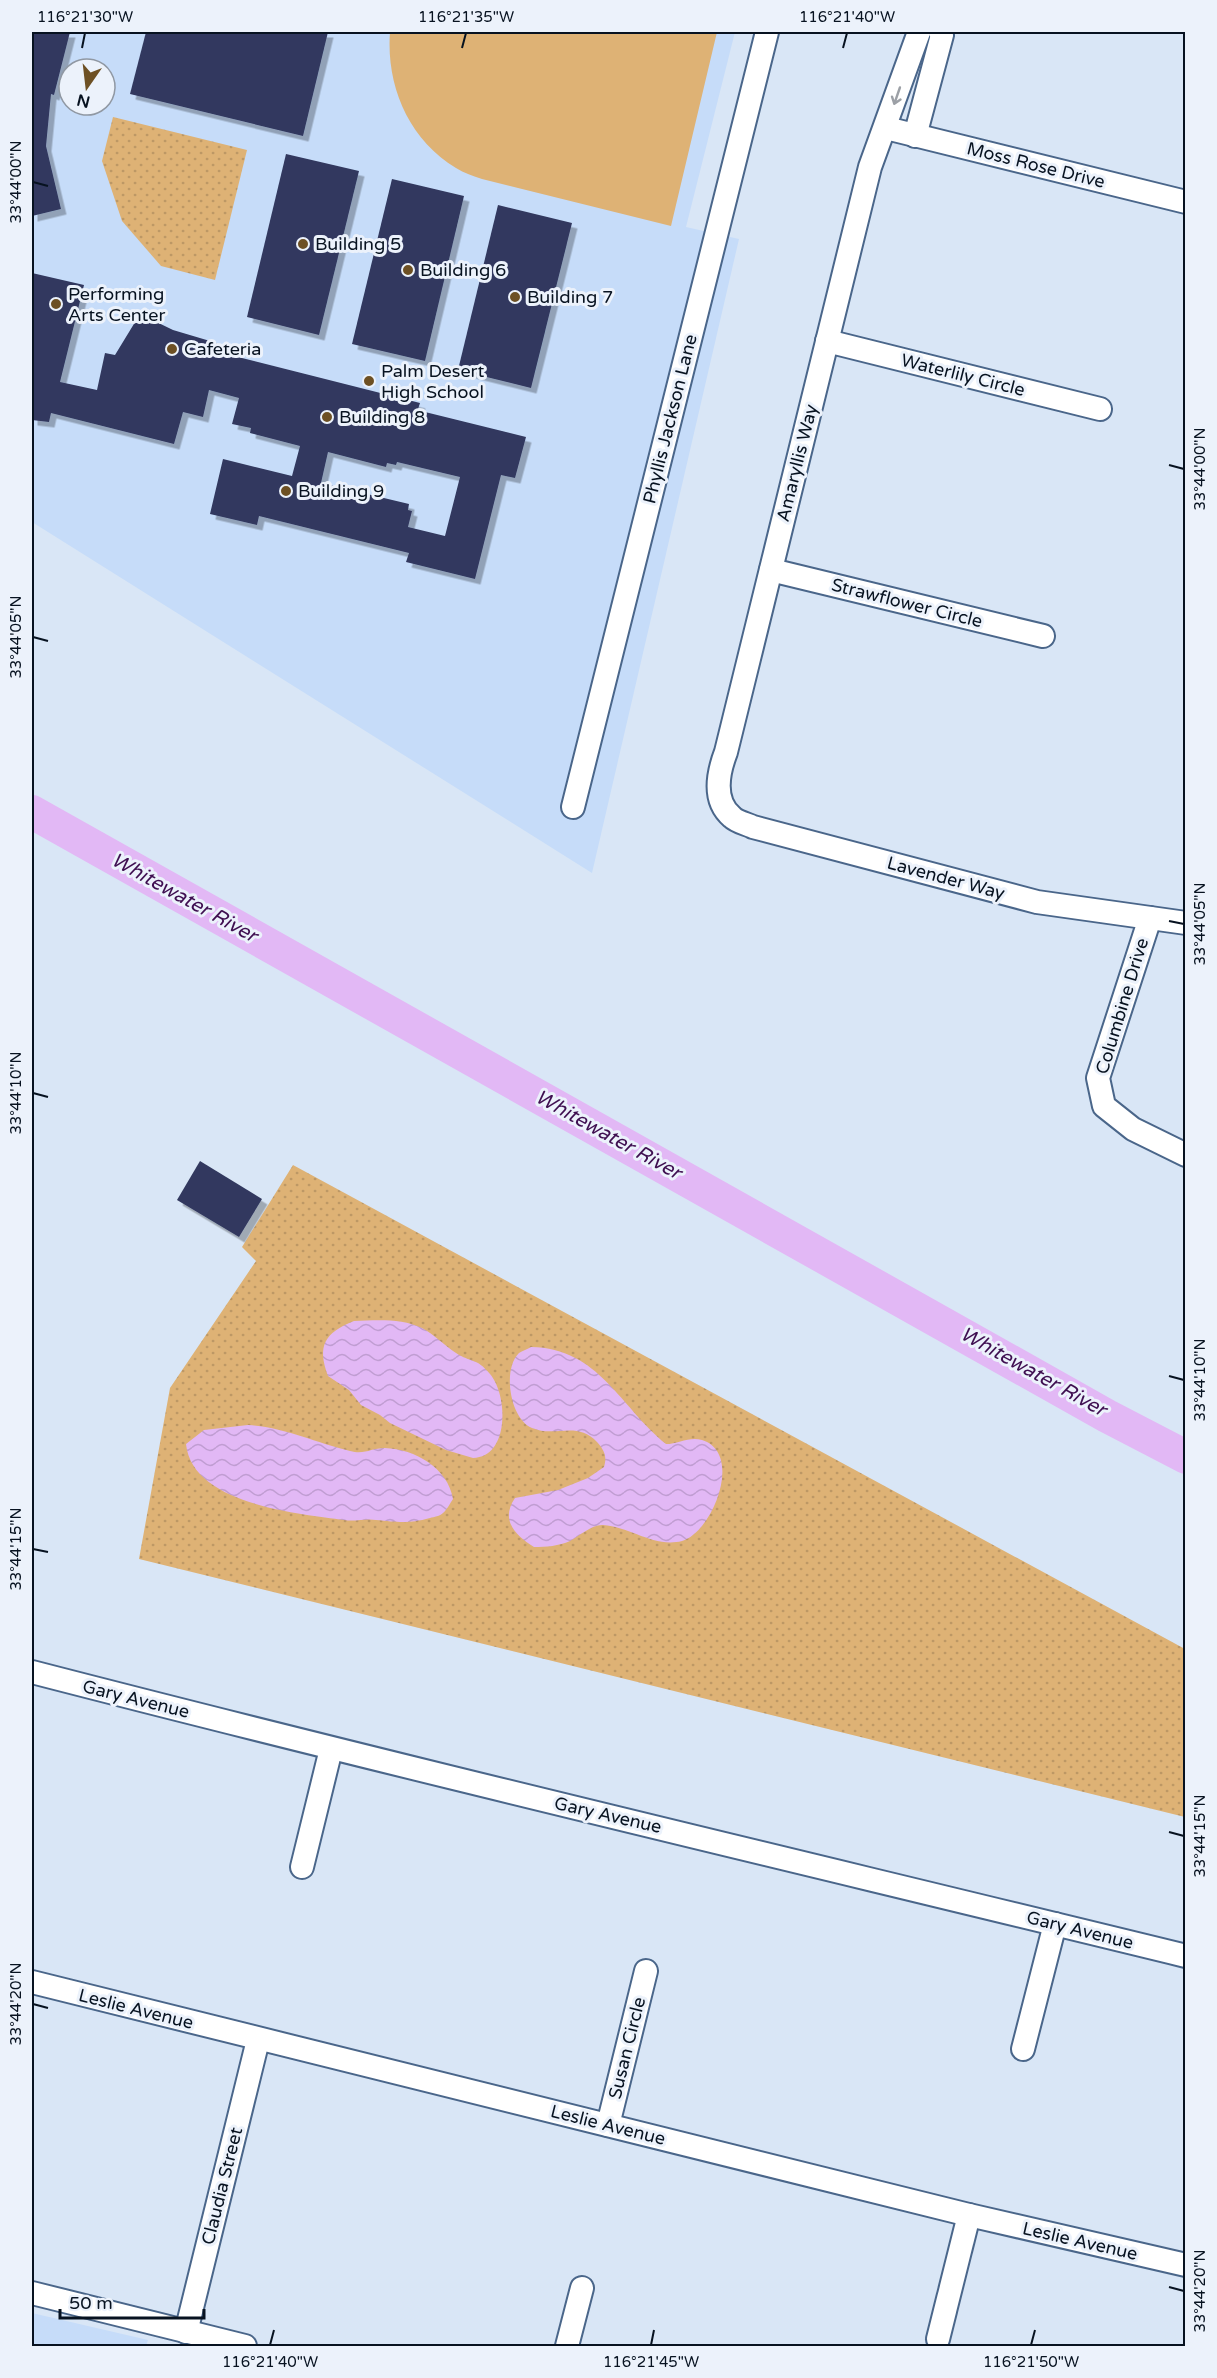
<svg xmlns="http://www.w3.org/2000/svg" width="1217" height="2378" viewBox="0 0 1217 2378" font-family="'Varela Round',sans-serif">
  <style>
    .built { fill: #c6dcf9; fill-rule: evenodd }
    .grass { fill: url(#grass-dots) }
    .green { fill: #deb275 }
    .water { fill: url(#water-waves) }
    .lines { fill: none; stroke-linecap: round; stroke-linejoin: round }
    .river { stroke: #e2b8f5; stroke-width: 34 }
    .building { fill: #31385e; fill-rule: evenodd; filter: url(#shadow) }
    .minor-casing { stroke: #4a668a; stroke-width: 26 }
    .minor { stroke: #fff; stroke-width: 22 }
    .oneway { stroke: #9ca0a6 }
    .ticks { fill: none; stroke: #071220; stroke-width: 2 }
    .poi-dot { fill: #6d5024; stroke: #ecf2fb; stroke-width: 2 }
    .labels { text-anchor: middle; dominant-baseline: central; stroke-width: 6; stroke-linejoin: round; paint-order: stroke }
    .street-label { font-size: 18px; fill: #071220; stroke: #ecf2fb }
    .poi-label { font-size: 18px; fill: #071220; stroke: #ecf2fb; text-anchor: start }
    .water-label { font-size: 20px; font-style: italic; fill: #3f0f51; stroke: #ecf2fb }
    .neatline { fill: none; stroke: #071220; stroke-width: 2 }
    .ticks-label { font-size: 15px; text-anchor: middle; fill: #071220 }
  </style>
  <defs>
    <pattern id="grass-dots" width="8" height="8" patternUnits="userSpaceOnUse" patternTransform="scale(1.5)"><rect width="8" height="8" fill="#deb275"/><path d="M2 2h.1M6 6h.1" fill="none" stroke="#bd9865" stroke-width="1.8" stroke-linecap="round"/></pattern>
    <pattern id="water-waves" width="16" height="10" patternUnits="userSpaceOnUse" patternTransform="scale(1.5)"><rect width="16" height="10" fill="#e2b8f5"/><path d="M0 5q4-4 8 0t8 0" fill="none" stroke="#c09dd2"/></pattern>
    <filter id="shadow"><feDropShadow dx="5.5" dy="5.5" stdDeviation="0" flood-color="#0004"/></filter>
  </defs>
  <rect width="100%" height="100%" fill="#d9e6f6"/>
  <g class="built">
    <path d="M32,32H735L686,227L739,239L592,873L32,522ZM69,69H105V105H69Z"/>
    <path d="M32,2313L148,2340L146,2346H32Z"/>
  </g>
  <g class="grass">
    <path d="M113,117L247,150L215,280L161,266L122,221L102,161Z"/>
    <path d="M293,1165L1185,1649V1817L139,1559L170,1388L256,1261L242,1247Z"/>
  </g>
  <path class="green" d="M390,32H717L671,226L482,179C473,176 464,173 456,168C408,139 386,85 390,32Z"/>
  <g class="water">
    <path d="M354,1321C376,1320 402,1318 422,1328C435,1335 444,1345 456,1353C471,1363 476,1357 490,1374C508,1395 510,1457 473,1458L446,1450L390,1423L380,1415L361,1405L349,1390L328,1376C317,1346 324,1333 354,1321Z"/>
    <path d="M531,1347C599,1348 620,1407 666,1444C678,1444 690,1436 702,1440C744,1453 713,1532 682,1541C654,1548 631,1527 603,1525C593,1524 579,1536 570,1541C559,1546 546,1547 534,1547C515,1535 500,1520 515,1498L558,1490L588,1478L604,1467C607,1457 605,1451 597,1442C577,1420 555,1438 532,1428C510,1419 502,1369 519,1353C522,1351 528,1349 531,1347Z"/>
    <path d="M248,1425C287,1428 313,1442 350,1451C365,1455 371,1448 385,1448C415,1449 448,1468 453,1499C450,1503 447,1510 443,1513C440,1516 434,1517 430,1518C408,1524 398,1522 376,1520C366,1518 355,1522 344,1520C298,1514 192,1504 186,1444L204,1430Z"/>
  </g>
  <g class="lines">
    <path class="river" d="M32,812L1107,1416L1186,1457"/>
  </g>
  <g class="building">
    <path d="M32,32H70L54,95L51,94L46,146L61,209L32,216Z"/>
    <path d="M146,32H328L303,136L130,94Z"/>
    <path d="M286,154L359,171L319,335L247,317Z"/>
    <path d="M392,179L464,196L425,361L352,344Z"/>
    <path d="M498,205L572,223L531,388L458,370Z"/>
    <path d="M32,273L84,285L60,382L97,390L105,353L115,355L140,314L173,330L220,344L218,352L420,403L418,409L421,411L526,437L515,478L501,475L475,579L406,562L409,553L259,516L257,525L210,514L223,459L292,476L300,446L250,433L251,428L232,424L239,398L209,390L203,417L183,412L174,444L51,413L49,422L32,420ZM328,452L386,467L387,463L396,465L397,462L460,477L445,536L408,527L412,511L408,510L409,504L321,483Z"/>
    <path d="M200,1161L262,1199L239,1237L177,1200Z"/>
  </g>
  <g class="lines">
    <defs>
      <g id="minor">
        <path d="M919,32L870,167L726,752C718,773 712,800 732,817C737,822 747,824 753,827L1037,902L1186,923"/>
        <path d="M886,128L1186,202"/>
        <path d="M915,136L942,35L940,32"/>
        <path d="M827,341L1100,409"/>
        <path d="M771,570L1043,636"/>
        <path d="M573,807L767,32"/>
        <path d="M1150,918L1098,1078L1104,1106L1133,1129L1186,1155"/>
        <path d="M32,1672C415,1771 801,1862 1186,1956"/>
        <path d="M302,1867L331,1749"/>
        <path d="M32,1982L969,2215L1186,2265"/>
        <path d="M1023,2049L1055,1924"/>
        <path d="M608,2125L646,1971"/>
        <path d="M32,2293L245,2346"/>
        <path d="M186,2332L258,2040"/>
        <path d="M938,2339L969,2215"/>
        <path d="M567,2346L582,2288"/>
      </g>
    </defs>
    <use href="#minor" class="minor-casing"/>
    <use href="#minor" class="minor"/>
  </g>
  <defs><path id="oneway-shaft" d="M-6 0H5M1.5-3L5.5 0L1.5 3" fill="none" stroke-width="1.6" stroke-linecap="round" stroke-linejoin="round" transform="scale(1.5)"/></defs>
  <use class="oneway" href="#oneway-shaft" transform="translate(897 96) rotate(109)"/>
  <path class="ticks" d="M82,48L85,33M462,48L466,33M843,48L847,33M33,182L48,186M1169,465L1184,469M33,637L48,641M1169,921L1184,924M33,1093L48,1097M1169,1376L1184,1380M33,1549L48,1552M1169,1832L1184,1836M33,2004L48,2008M1169,2287L1184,2291M270,2345L274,2330M651,2345L654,2330M1031,2345L1035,2330"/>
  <g class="poi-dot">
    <circle cx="303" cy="244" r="6"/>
    <circle cx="408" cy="270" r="6"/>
    <circle cx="515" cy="297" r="6"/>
    <circle cx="56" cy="304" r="6"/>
    <circle cx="172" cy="349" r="6"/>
    <circle cx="369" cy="381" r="6"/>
    <circle cx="327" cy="417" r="6"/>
    <circle cx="286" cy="491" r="6"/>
  </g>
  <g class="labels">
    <g class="street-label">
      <text transform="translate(1036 165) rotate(14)">Moss Rose Drive</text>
      <text transform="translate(963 375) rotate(14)">Waterlily Circle</text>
      <text transform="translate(670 419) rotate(-76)">Phyllis Jackson Lane</text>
      <text transform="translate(797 463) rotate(-76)">Amaryllis Way</text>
      <text transform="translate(907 603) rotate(14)">Strawflower Circle</text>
      <text transform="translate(946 878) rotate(15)">Lavender Way</text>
      <text transform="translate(1122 1006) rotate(-73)">Columbine Drive</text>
      <text transform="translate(136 1699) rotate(14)">Gary Avenue</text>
      <text transform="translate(608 1815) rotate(13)">Gary Avenue</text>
      <text transform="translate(1080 1930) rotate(14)">Gary Avenue</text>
      <text transform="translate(136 2009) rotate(14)">Leslie Avenue</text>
      <text transform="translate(627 2048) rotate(-76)">Susan Circle</text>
      <text transform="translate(608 2125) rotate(14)">Leslie Avenue</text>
      <text transform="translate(222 2186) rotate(-76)">Claudia Street</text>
      <text transform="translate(1080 2241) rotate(13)">Leslie Avenue</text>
    </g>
    <g class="poi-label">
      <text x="315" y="244">Building 5</text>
      <text x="420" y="270">Building 6</text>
      <text x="68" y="294">Performing<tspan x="68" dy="21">Arts Center</tspan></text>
      <text x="527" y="297">Building 7</text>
      <text x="184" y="349">Cafeteria</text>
      <text x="381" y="371">Palm Desert<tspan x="381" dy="21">High School</tspan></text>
      <text x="339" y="417">Building 8</text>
      <text x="298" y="491">Building 9</text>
    </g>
    <g class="water-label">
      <text transform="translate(184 898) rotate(29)">Whitewater River</text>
      <text transform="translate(608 1135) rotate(29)">Whitewater River</text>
      <text transform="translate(1033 1372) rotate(29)">Whitewater River</text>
    </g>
  </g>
  <rect width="1217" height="2378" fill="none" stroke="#ecf2fb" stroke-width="66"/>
  <g transform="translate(87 87) rotate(194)"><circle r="28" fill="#ecf2fb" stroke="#9098a3" stroke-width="1.5"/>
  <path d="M0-4.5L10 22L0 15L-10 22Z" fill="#6d5024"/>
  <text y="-9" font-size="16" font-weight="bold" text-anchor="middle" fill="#071220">N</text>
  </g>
  <path d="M60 2309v9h144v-9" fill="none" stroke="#071220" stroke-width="3"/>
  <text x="69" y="2309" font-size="18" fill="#071220" stroke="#ecf2fb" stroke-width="4.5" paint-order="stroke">50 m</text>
  <rect x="33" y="33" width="1151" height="2312" class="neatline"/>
  <g class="ticks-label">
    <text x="85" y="22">116°21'30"W</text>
    <text x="466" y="22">116°21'35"W</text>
    <text x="847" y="22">116°21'40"W</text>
    <text transform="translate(16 182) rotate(-90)" y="5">33°44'00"N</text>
    <text transform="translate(1200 469) rotate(-90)" y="5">33°44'00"N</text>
    <text transform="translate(16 637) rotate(-90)" y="5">33°44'05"N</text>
    <text transform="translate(1200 924) rotate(-90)" y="5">33°44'05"N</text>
    <text transform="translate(16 1093) rotate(-90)" y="5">33°44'10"N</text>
    <text transform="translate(1200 1380) rotate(-90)" y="5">33°44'10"N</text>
    <text transform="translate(16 1549) rotate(-90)" y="5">33°44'15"N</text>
    <text transform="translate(1200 1836) rotate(-90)" y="5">33°44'15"N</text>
    <text transform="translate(16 2004) rotate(-90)" y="5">33°44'20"N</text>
    <text transform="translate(1200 2291) rotate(-90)" y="5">33°44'20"N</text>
    <text x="270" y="2367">116°21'40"W</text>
    <text x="651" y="2367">116°21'45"W</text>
    <text x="1031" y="2367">116°21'50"W</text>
  </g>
</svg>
